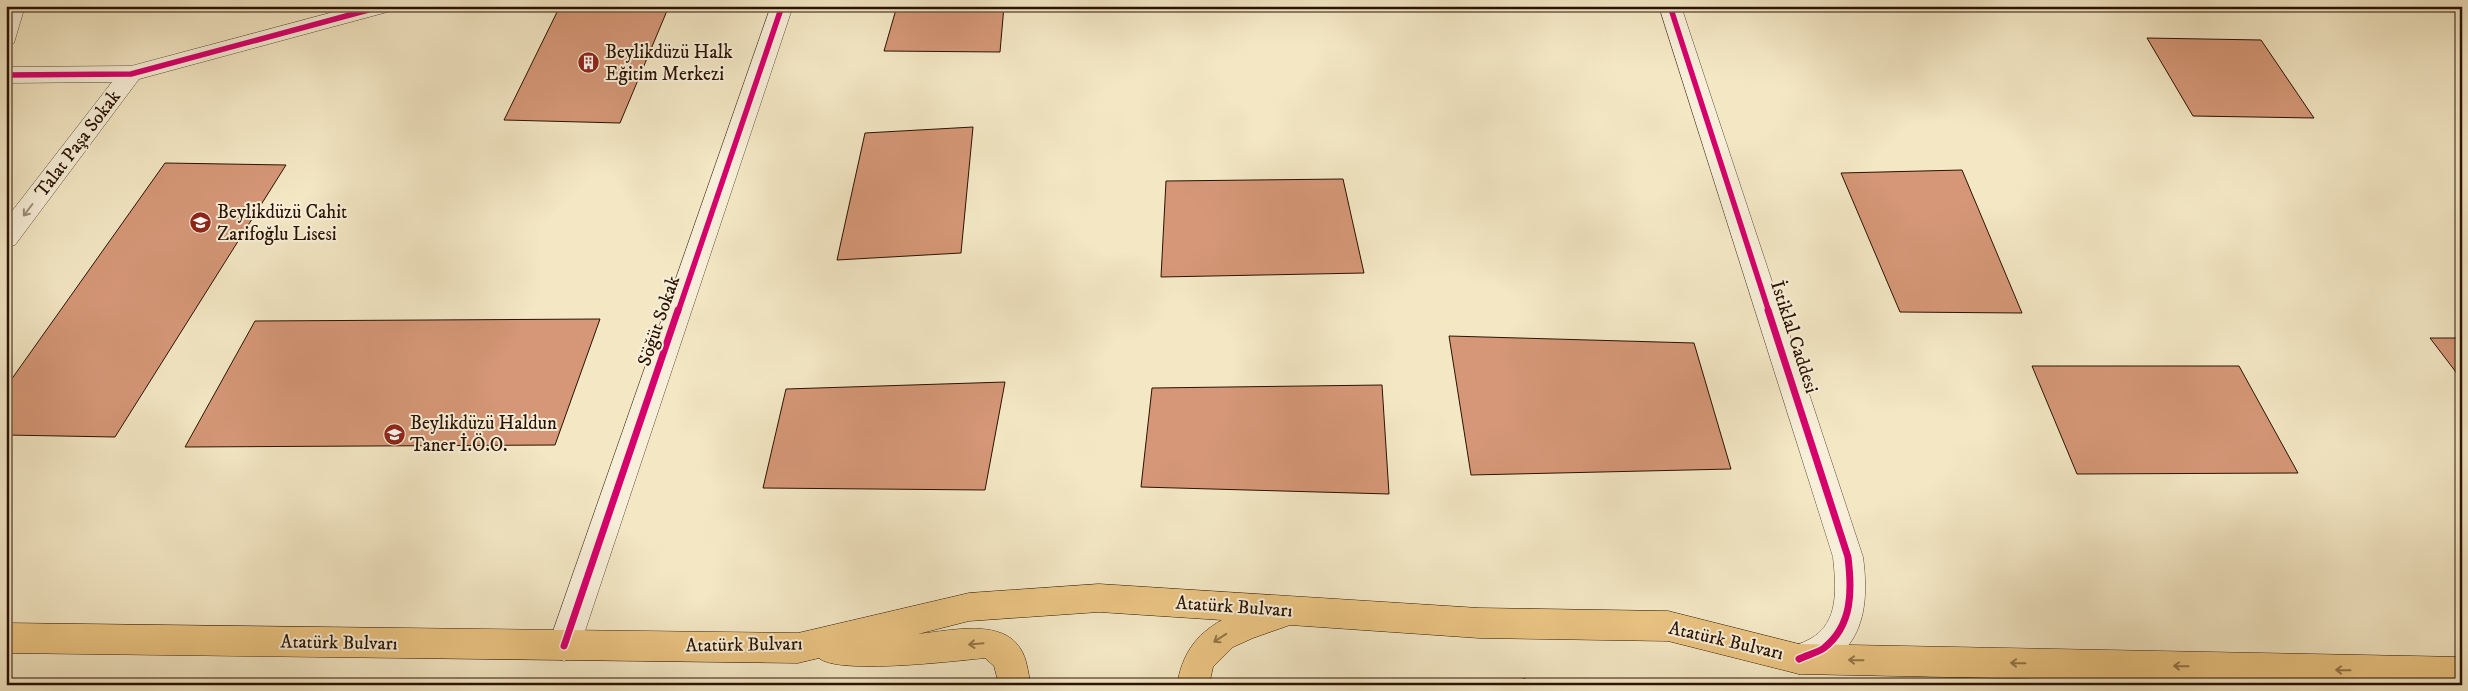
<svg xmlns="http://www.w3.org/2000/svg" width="2468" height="691" viewBox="0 0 2468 691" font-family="'IM FELL DW Pica',serif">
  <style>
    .building { fill: #d59777; stroke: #2a1202 }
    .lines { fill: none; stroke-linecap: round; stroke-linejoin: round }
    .street-casing { stroke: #5c4732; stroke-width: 1 }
    .primary-casing { stroke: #2a1202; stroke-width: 1 }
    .path { stroke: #2a1202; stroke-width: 3; stroke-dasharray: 1 2.5; stroke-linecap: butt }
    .street { fill: #f7efd9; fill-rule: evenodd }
    .primary { fill: #eac482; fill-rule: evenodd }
    .cycleway-far1-casing { stroke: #f7efd9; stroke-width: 8 }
    .cycleway-casing { stroke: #f7efd9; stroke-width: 10 }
    .cycleway-far1 { stroke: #d6006c; stroke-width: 5.5 }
    .cycleway { stroke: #d6006c; stroke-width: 7 }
    .oneway { stroke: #9b8c78 }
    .oneway2 { stroke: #947448 }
    .labels { text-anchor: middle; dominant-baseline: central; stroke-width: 4; stroke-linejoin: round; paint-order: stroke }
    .poi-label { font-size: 19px; fill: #2a1202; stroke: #f7efd9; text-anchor: start }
    .street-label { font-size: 19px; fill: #2a1202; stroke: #f7efd9 }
  </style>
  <rect width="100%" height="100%" fill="#f3e7c4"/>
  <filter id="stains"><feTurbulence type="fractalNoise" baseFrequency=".004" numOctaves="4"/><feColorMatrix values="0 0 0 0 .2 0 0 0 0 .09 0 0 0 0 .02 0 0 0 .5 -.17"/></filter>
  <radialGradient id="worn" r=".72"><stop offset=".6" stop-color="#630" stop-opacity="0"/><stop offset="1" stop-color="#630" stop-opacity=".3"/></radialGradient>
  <g class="building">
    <path d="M560,6H669L620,123L504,120Z"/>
    <path d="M897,6H1004L1000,52L884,51Z"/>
    <path d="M2147,38L2261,40L2314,118L2193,116Z"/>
    <path d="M973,127L961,253L837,260L865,133Z"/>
    <path d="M165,163L286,165L115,437L6,435V387Z"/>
    <path d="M1962,170L2022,313L1900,312L1841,173Z"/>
    <path d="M1343,179L1364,273L1161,277L1166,181Z"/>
    <path d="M600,319L555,445L185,447L255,321Z"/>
    <path d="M1449,336L1694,343L1731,469L1471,475Z"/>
    <path d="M2430,338H2462V380Z"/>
    <path d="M2032,366H2239L2298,473L2077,474Z"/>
    <path d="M1005,382L985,490L763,488L786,389Z"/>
    <path d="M1382,385L1389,494L1141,487L1152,388Z"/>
  </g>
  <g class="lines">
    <defs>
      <g id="street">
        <path d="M6,6H25L14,43L6,45Z"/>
        <path d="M356,6H394L391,11L139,79L15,245L6,247V219L112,82L6,83V67L131,66Z"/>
        <path d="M771,6H793L580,646L575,657L564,661L553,657L548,646Z"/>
        <path d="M1659,6H1681L1863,557C1868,593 1867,636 1834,659C1824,666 1810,670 1799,674L1788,670L1783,659L1788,648C1795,645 1803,643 1810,639C1840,623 1836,586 1833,557Z"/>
      </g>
      <path id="primary" d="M1099,584L1479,608L1668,611L1799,644L2462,657V685H2335L1799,674L1668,641L1479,638L1290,625L1253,638L1233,647L1213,667L1209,685H1177C1182,655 1195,635 1222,620L1099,612L969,621L918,634C948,631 1001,618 1020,648C1027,658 1028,673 1031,685H999L994,666L985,658C955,661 838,675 819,658L798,663L6,653V623L798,633L969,593Z"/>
    </defs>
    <use href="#street" class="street-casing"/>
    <use href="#primary" class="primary-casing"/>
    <path class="path" d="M1524,678L1525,685"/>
    <use href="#street" class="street"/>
    <use href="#primary" class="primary"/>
    <defs>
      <g id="cycleway-far1">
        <path d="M1670,6L1769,312"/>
        <path d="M6,75L131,74L383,6"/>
        <path d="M678,312L782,6"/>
      </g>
      <g id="cycleway">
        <path d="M1768,310L1848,557C1852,590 1853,625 1824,648C1817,653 1807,655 1799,659"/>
        <path d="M564,646L678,310"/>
      </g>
    </defs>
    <use href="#cycleway-far1" class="cycleway-far1-casing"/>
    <use href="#cycleway" class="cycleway-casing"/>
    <use href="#cycleway-far1" class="cycleway-far1"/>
    <use href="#cycleway" class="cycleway"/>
  </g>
  <defs><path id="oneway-shaft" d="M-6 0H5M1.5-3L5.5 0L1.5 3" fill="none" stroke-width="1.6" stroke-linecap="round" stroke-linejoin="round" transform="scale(1.25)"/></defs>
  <use class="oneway" href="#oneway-shaft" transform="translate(28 210) rotate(127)"/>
  <g class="oneway2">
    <use href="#oneway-shaft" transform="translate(1220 638) rotate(147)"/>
    <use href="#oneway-shaft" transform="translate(976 644) rotate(175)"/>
    <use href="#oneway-shaft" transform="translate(1856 660) rotate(-179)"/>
    <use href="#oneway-shaft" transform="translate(2018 663) rotate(-179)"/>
    <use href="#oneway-shaft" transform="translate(2181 666) rotate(-179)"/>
    <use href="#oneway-shaft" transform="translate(2343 670) rotate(-179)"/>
  </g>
  <defs>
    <symbol id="building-disc" viewBox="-11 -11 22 22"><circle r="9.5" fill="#8f2418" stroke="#f7efd9"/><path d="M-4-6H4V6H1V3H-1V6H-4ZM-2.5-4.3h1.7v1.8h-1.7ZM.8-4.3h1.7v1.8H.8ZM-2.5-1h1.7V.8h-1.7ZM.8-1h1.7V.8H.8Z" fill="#fff"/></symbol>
    <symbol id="school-disc" viewBox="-11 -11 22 22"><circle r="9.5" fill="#8f2418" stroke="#f7efd9"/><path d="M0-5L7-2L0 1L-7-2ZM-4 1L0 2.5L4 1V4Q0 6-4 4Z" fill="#fff"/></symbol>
  </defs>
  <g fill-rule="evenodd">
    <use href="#building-disc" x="576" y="50" width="25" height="25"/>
    <use href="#school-disc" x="188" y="210" width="25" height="25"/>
    <use href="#school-disc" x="382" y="422" width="25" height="25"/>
  </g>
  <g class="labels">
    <g class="poi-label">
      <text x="605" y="52">Beylikdüzü Halk<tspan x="605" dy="22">Eğitim Merkezi</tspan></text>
      <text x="217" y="212">Beylikdüzü Cahit<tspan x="217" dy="22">Zarifoğlu Lisesi</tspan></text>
      <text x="410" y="423">Beylikdüzü Haldun<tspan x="410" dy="22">Taner İ.Ö.O.</tspan></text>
    </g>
    <g class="street-label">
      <text transform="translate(78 144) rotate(-53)">Talat Paşa Sokak</text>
      <text transform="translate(659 321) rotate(-71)">Söğüt Sokak</text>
      <text transform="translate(1794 337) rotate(72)">İstiklal Caddesi</text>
      <text transform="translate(1234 607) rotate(4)">Atatürk Bulvarı</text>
      <text transform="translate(1726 641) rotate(13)">Atatürk Bulvarı</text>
      <text transform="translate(339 643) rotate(1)">Atatürk Bulvarı</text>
      <text transform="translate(744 645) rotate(-1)">Atatürk Bulvarı</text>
    </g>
  </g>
  <rect width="2468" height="691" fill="none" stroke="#f3e7c4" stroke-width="25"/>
  <rect x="8" y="8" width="2453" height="676" fill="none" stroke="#2a1202" stroke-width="2.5"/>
  <rect x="12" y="12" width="2443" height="666" fill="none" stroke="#2a1202"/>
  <rect width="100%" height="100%" filter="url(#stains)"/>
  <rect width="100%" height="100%" fill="url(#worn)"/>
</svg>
